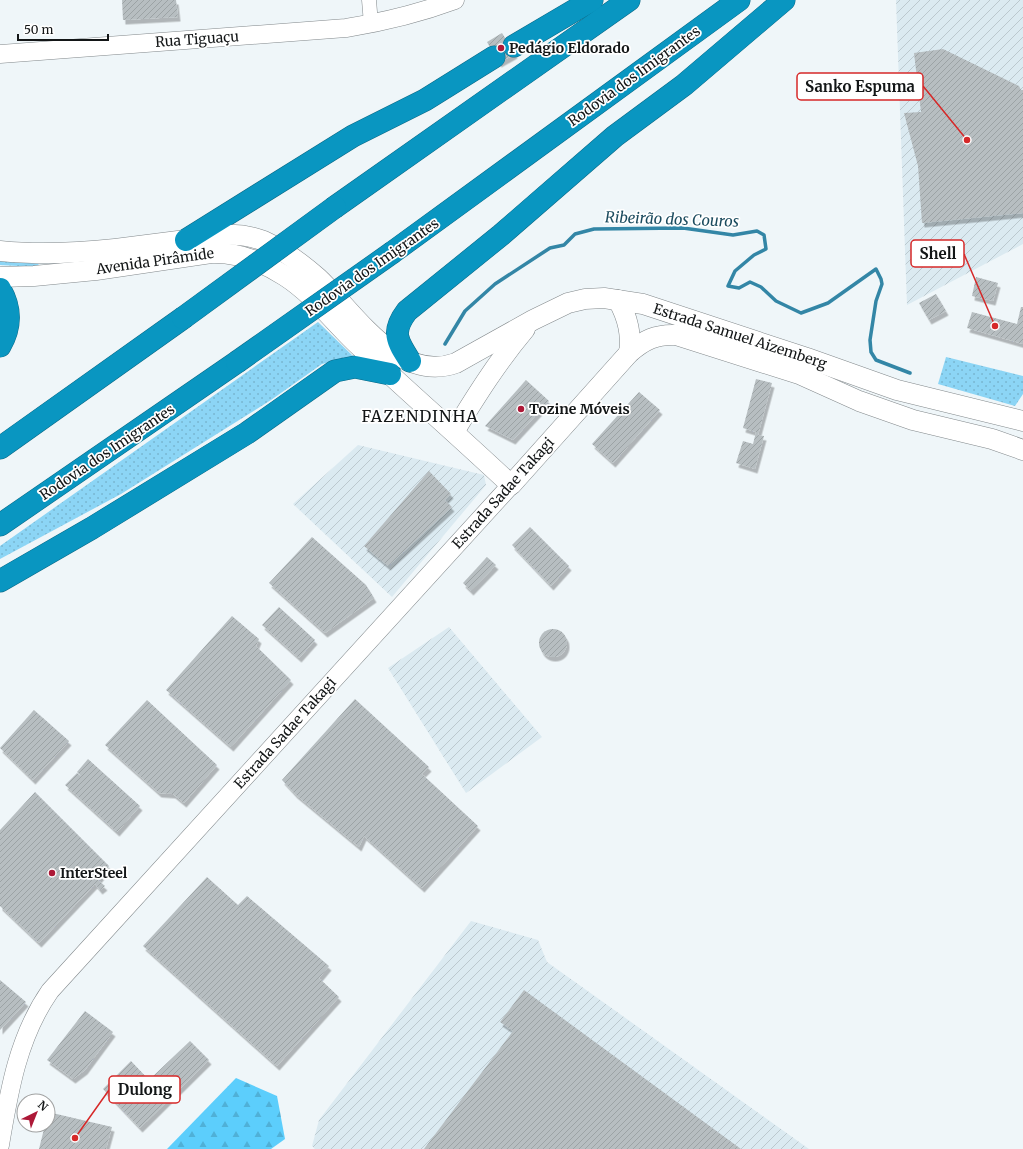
<svg xmlns="http://www.w3.org/2000/svg" width="1023" height="1149" viewBox="0 0 1023 1149" font-family="Merriweather,serif">
  <style>
    .industrial { fill: url(#industrial-furrows) }
    .grass { fill: url(#grass-dots) }
    .forest { fill: url(#forest-firs) }
    .lines { fill: none; stroke-linecap: round; stroke-linejoin: round }
    .stream { stroke: #3386a6; stroke-width: 3.5 }
    .building { fill: url(#building-hatch); filter: url(#shadow) }
    .minor-casing { stroke: #82888b; stroke-width: 15 }
    .tertiary-casing { stroke: #82888b; stroke-width: 19 }
    .secondary-casing { stroke: #82888b; stroke-width: 21 }
    .motorway-casing { stroke: #0c6986; stroke-width: 23 }
    .minor { stroke: #fff; stroke-width: 14 }
    .tertiary { stroke: #fff; stroke-width: 18 }
    .secondary { stroke: #fff; stroke-width: 20 }
    .motorway { stroke: #0996c1; stroke-width: 22 }
    .motorway-bridge-casing { stroke: #0c6986; stroke-width: 23; stroke-linecap: butt }
    .motorway-bridge { stroke: #0996c1; stroke-width: 22 }
    .poi-dot { fill: #ad1837; stroke: #fff; stroke-width: 1.5 }
    .labels { text-anchor: middle; dominant-baseline: central; stroke-width: 3.5; stroke-linejoin: round; paint-order: stroke }
    .street-label { font-size: 14px; fill: #131617; stroke: #fff }
    .poi-label { font-size: 14px; font-weight: bold; fill: #131617; stroke: #fff; text-anchor: start }
    .water-label { font-size: 15px; font-style: italic; fill: #1b4b5e; stroke: #fff }
    .quarter-label { font-size: 16px; letter-spacing: 1px; fill: #131617; stroke: #fff }
    .leader { fill: none; stroke: #d62828; stroke-width: 1.5 }
    .callout-dot { fill: #d62828; stroke: #fff; stroke-width: 1.5 }
    .callout { fill: #fff; stroke: #d62828; stroke-width: 1.5 }
    .callout-label { font-size: 15px; text-anchor: middle; font-weight: bold; fill: #131617 }
  </style>
  <defs>
    <pattern id="industrial-furrows" width="10" height="10" patternUnits="userSpaceOnUse"><rect width="10" height="10" fill="#dbeaf1"/><path d="M-1 1l2-2M0 10L10 0M9 11l2-2" fill="none" stroke="#bbc8ce"/></pattern>
    <pattern id="grass-dots" width="8" height="8" patternUnits="userSpaceOnUse"><rect width="8" height="8" fill="#8cd5f5"/><path d="M2 2h.1M6 6h.1" fill="none" stroke="#78b6d1" stroke-width="1.8" stroke-linecap="round"/></pattern>
    <pattern id="forest-firs" width="22" height="20" patternUnits="userSpaceOnUse"><rect width="22" height="20" fill="#5ccefc"/><path d="M5 1l3.5 6h-7zM16 11l3.5 6h-7z" fill="#4fb0d7"/></pattern>
    <pattern id="building-hatch" width="6" height="6" patternUnits="userSpaceOnUse"><rect width="6" height="6" fill="#b7bec1"/><path d="M-1 1l2-2M0 6l6-6M5 7l2-2" fill="none" stroke="#9ca3a5"/></pattern>
    <filter id="shadow"><feDropShadow dx="2.5" dy="4.5" stdDeviation="0" flood-color="#0004"/></filter>
  </defs>
  <rect width="100%" height="100%" fill="#eff6f9"/>
  <g class="industrial">
    <path d="M896,0H1023V244L907,305Z"/>
    <path d="M358,445L484,475L486,485L392,597L293,504Z"/>
    <path d="M449,627L542,737L466,793L388,668Z"/>
    <path d="M471,921L538,940L547,962L809,1149H315L312,1146L319,1120Z"/>
  </g>
  <g class="grass">
    <path d="M0,260L39,264L36,267L0,265Z"/>
    <path d="M318,322L354,357L322,364L271,400L121,494L0,559V546Z"/>
    <path d="M946,357L1023,376V394L1015,406L938,384Z"/>
  </g>
  <path class="forest" d="M236,1078L277,1096L285,1139L271,1149H167Z"/>
  <g class="lines">
    <path class="stream" d="M445,344L465,311L495,284L550,248L564,245L575,234L594,229L683,228L733,235L757,231L764,235L766,249L754,255L735,271L728,286L739,288L750,282L761,287L776,301L801,313L828,303L876,269L881,279L882,284L876,301L870,340L871,352L876,360L910,373"/>
  </g>
  <g class="building">
    <path d="M122,0H176L178,17L123,20Z"/>
    <path d="M502,33L515,54L499,63L487,42Z"/>
    <path d="M943,49L1019,86L1021,90H1023V213L922,223L918,166L904,113L921,112L914,53Z"/>
    <path d="M976,277L998,283L993,301L972,296Z"/>
    <path d="M936,294L946,311L929,320L919,303Z"/>
    <path d="M1021,307H1023V344L967,328L972,312L1017,324Z"/>
    <path d="M756,379L772,383L758,435L764,436L755,469L736,463L743,441L753,444L756,432L743,428Z"/>
    <path d="M526,380L549,401L513,440L485,426Z"/>
    <path d="M639,392L660,410L613,463L592,444Z"/>
    <path d="M429,471L451,494L445,500L452,507L388,566L364,546Z"/>
    <path d="M530,527L569,566L551,586L512,545Z"/>
    <path d="M312,537L366,585L374,598L325,633L269,583Z"/>
    <path d="M487,557L496,565L471,591L463,583Z"/>
    <path d="M279,607L315,640L299,658L262,625Z"/>
    <path d="M232,616L259,639L256,646L291,680L231,747L166,690Z"/>
    <circle cx="553" cy="643" r="14"/>
    <path d="M355,699L429,767L422,774L478,826L422,888L364,836L359,847L295,794L282,780Z"/>
    <path d="M147,700L217,765L184,803L173,794L159,793L105,745Z"/>
    <path d="M34,710L69,741L33,780L0,748Z"/>
    <path d="M88,759L140,806L117,832L65,785L77,773L82,777L77,772Z"/>
    <path d="M35,792L109,866L98,880L105,886L100,890L95,884L39,943L0,906V830Z"/>
    <path d="M207,877L238,905L247,896L329,966L319,978L339,997L277,1066L143,946Z"/>
    <path d="M0,980L26,1002L0,1030Z"/>
    <path d="M524,990L741,1149H424L513,1031L500,1022Z"/>
    <path d="M85,1011L113,1032L85,1070L73,1079L47,1060Z"/>
    <path d="M190,1041L209,1060L140,1128L103,1089L131,1061L149,1080Z"/>
    <path d="M48,1112L112,1127L106,1149H39L45,1125H48Z"/>
  </g>
  <g class="lines">
    <defs>
      <path id="minor" d="M369,0L371,24"/>
      <g id="tertiary">
        <path d="M0,54L346,28C383,22 420,13 455,0"/>
        <path d="M0,1145C9,1091 18,1037 50,991L511,485"/>
      </g>
      <g id="secondary">
        <path d="M0,251C38,255 77,253 115,249C139,246 163,243 186,240C215,236 236,230 264,241C284,250 302,264 318,278C354,312 398,384 456,363L533,320L568,303L585,299L604,298L643,304L807,358L897,390L1023,421"/>
        <path d="M0,277L34,276L96,270L211,253C238,252 263,262 285,276C313,294 333,321 356,343C407,391 460,437 511,485L629,353C644,340 656,334 676,335L799,374L859,401L913,420L992,439L1023,450"/>
        <path d="M618,300C627,316 632,334 629,353"/>
        <path d="M454,432C476,396 498,361 525,329"/>
      </g>
      <g id="motorway">
        <path d="M514,46L592,0"/>
        <path d="M335,207L629,0"/>
        <path d="M186,240L353,136L425,100L494,57"/>
        <path d="M393,252L739,0"/>
        <path d="M0,289C11,308 11,327 0,346"/>
        <path d="M410,361C397,341 391,332 407,311L501,235L615,136L684,85L784,0"/>
        <path d="M0,448L183,318"/>
        <path d="M0,525L237,362"/>
        <path d="M0,581L92,528L247,433L335,371L355,367L390,374"/>
      </g>
    </defs>
    <use href="#minor" class="minor-casing"/>
    <use href="#tertiary" class="tertiary-casing"/>
    <use href="#secondary" class="secondary-casing"/>
    <use href="#motorway" class="motorway-casing"/>
    <use href="#minor" class="minor"/>
    <use href="#tertiary" class="tertiary"/>
    <use href="#secondary" class="secondary"/>
    <use href="#motorway" class="motorway"/>
    <defs>
      <g id="motorway-bridge">
        <path d="M183,318L335,207"/>
        <path d="M237,362L393,252"/>
      </g>
    </defs>
    <use href="#motorway-bridge" class="motorway-bridge-casing"/>
    <use href="#motorway-bridge" class="motorway-bridge"/>
  </g>
  <g class="poi-dot">
    <circle cx="501" cy="48" r="4"/>
    <circle cx="521" cy="409" r="4"/>
    <circle cx="52" cy="873" r="4"/>
  </g>
  <g class="labels">
    <g class="street-label">
      <text transform="translate(197 39) rotate(-4)">Rua Tiguaçu</text>
      <text transform="translate(634 76) rotate(-36)">Rodovia dos Imigrantes</text>
      <text transform="translate(155 261) rotate(-8)">Avenida Pirâmide</text>
      <text transform="translate(372 267) rotate(-35)">Rodovia dos Imigrantes</text>
      <text transform="translate(740 336) rotate(18)">Estrada Samuel Aizemberg</text>
      <text transform="translate(107 452) rotate(-34)">Rodovia dos Imigrantes</text>
      <text transform="translate(503 493) rotate(-48)">Estrada Sadae Takagi</text>
      <text transform="translate(285 733) rotate(-48)">Estrada Sadae Takagi</text>
    </g>
    <g class="poi-label">
      <text x="509" y="48">Pedágio Eldorado</text>
      <text x="529" y="409">Tozine Móveis</text>
      <text x="60" y="873">InterSteel</text>
    </g>
    <g class="water-label">
      <text transform="translate(672 219) rotate(2)">Ribeirão dos Couros</text>
    </g>
    <g class="quarter-label">
      <text x="420" y="416">FAZENDINHA</text>
    </g>
  </g>
  <path class="leader" d="M967 140L923 86M995 326L964 254M75 1138L109 1090"/>
  <g class="callout-dot">
    <circle cx="967" cy="140" r="4"/>
    <circle cx="995" cy="326" r="4"/>
    <circle cx="75" cy="1138" r="4"/>
  </g>
  <g class="callout">
    <rect x="797" y="73" width="126" height="27" rx="4"/>
    <rect x="911" y="240" width="53" height="27" rx="4"/>
    <rect x="109" y="1076" width="71" height="27" rx="4"/>
  </g>
  <g class="callout-label">
    <text x="860" y="92">Sanko Espuma</text>
    <text x="938" y="259">Shell</text>
    <text x="145" y="1095">Dulong</text>
  </g>
  <g transform="translate(36 1113) rotate(43)"><circle r="19" fill="#ffffff" stroke="#a1a2a2"/>
  <path d="M0-3L7 15L0 10L-7 15Z" fill="#ad1837"/>
  <text y="-6" font-size="11" font-weight="bold" text-anchor="middle" fill="#131617">N</text>
  </g>
  <path d="M18 34v6h90v-6" fill="none" stroke="#131617" stroke-width="2"/>
  <text x="24" y="34" font-size="12" fill="#131617" stroke="#ffffff" stroke-width="3" paint-order="stroke">50 m</text>
</svg>
